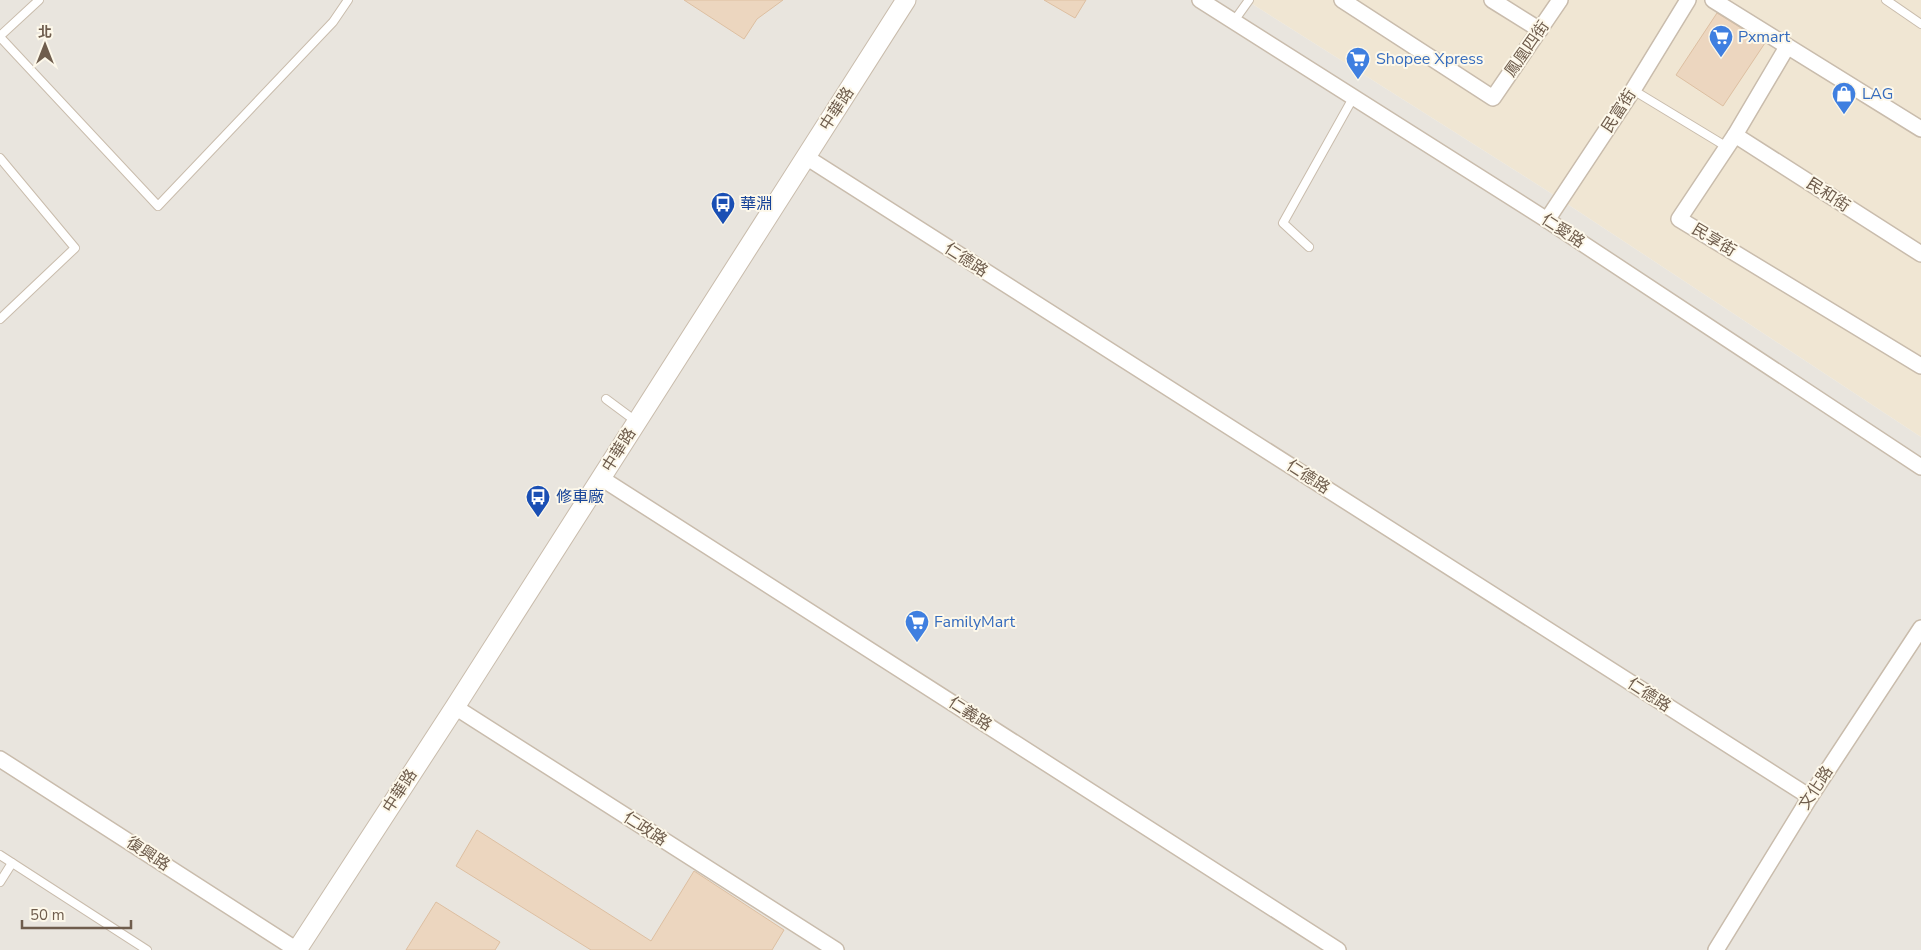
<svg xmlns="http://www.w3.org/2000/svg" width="1921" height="950" viewBox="0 0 1921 950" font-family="'Nunito Sans','Noto Sans TC',sans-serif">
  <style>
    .residential { fill: #f0e6d3 }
    .industrial { fill: #e9e5de }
    .building { fill: #ecd6bf; stroke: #ddbfa1 }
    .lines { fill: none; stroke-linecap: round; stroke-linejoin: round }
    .service-casing { stroke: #c9bcac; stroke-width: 10 }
    .minor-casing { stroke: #c9bcac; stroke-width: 18 }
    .tertiary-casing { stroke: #c9bcac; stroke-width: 21 }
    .service { stroke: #fff; stroke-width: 8 }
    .minor { stroke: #fff; stroke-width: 15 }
    .tertiary { stroke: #fff; stroke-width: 19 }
    .labels { text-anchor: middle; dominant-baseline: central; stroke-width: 4; stroke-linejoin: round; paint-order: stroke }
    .shop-label { font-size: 16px; fill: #366cbe; stroke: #fdf8ea; text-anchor: start }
    .street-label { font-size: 16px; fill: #6f5d4d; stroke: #fdf8ea }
    .transit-label { font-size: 16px; fill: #164399; stroke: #fdf8ea; text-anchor: start }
  </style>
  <rect width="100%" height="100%" fill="#f9f4e4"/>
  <path class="residential" d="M1246,0H1921V437L1546,190Z"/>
  <path class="industrial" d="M0,0H1246L1546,190L1921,437V950H0Z"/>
  <g class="building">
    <path d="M684,0H783L757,19L744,39Z"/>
    <path d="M1044,0H1086L1075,18Z"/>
    <path d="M1717,13L1765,43L1723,106L1676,75Z"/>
    <path d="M477,830L651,941L694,871L784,930L772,950H591L456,866Z"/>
    <path d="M436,902L500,942L495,950H406Z"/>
  </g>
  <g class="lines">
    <defs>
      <g id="service">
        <path d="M1886,0L1921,24"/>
        <path d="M1234,21L1249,0"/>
        <path d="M0,36L39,0"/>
        <path d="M0,37L158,206L333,22L348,0"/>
        <path d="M1633,90L1727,147"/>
        <path d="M0,158L75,248L0,319"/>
        <path d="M1309,247L1283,223L1353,98"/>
        <path d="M606,399L637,422"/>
        <path d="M0,855L147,950"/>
        <path d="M0,882L12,863"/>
      </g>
      <g id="minor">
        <path d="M1200,0L1547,220L1921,467"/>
        <path d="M1342,0L1493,98L1560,0"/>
        <path d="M1492,0L1540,30"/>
        <path d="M1713,0L1921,129"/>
        <path d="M1787,47L1735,135L1679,219L1921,366"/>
        <path d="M1735,135L1921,254"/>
        <path d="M806,157L1810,797"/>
        <path d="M1547,220L1633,90L1688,0"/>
        <path d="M601,478L1338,950"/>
        <path d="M455,707L836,950"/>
        <path d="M0,759L297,950"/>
        <path d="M1716,950L1810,797L1921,628"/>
      </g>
      <path id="tertiary" d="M297,950L455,707L906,0"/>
    </defs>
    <use href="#service" class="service-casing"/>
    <use href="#minor" class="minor-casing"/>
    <use href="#tertiary" class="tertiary-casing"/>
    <use href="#service" class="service"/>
    <use href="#minor" class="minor"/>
    <use href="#tertiary" class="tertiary"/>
  </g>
  <defs>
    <symbol id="supermarket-pin" viewBox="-11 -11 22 30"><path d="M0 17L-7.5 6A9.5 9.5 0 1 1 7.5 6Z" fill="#3f7fe0" stroke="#fdf8ea"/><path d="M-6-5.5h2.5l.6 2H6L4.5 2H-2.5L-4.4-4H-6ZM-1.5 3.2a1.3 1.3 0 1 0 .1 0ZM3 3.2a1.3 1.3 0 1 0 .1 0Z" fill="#fff"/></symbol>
    <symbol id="shop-pin" viewBox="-11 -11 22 30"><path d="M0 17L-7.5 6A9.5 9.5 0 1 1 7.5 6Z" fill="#3f7fe0" stroke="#fdf8ea"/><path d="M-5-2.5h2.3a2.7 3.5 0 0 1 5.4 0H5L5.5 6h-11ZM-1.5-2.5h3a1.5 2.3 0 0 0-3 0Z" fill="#fff"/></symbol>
    <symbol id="bus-pin" viewBox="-11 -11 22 30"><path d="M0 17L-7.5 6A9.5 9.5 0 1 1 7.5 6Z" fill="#1a4fb4" stroke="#fdf8ea"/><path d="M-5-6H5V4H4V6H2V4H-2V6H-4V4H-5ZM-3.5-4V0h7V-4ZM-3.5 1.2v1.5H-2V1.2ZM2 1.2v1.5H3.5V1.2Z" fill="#fff"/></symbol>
  </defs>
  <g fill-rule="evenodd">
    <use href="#supermarket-pin" x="1707" y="23" width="28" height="38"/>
    <use href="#supermarket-pin" x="1344" y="45" width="28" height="38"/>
    <use href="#shop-pin" x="1830" y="80" width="28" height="38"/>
    <use href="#bus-pin" x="709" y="190" width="28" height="38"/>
    <use href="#bus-pin" x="524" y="483" width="28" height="38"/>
    <use href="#supermarket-pin" x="903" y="608" width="28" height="38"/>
  </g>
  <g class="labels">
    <g class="shop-label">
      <text x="1738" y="37">Pxmart</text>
      <text x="1376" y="59">Shopee Xpress</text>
      <text x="1862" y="94">LAG</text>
      <text x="934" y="622">FamilyMart</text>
    </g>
    <g class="street-label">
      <text transform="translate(1527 49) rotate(-55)">鳳凰四街</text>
      <text transform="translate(837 109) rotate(-57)">中華路</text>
      <text transform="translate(1619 111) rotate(-57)">民富街</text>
      <text transform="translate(1828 195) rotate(33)">民和街</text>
      <text transform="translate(1563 231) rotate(33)">仁愛路</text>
      <text transform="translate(1714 240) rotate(31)">民享街</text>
      <text transform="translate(966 260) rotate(33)">仁德路</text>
      <text transform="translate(619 450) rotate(-58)">中華路</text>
      <text transform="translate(1308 477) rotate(33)">仁德路</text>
      <text transform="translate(1649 695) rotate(33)">仁德路</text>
      <text transform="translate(970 714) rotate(33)">仁義路</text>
      <text transform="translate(1816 788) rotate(-57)">文化路</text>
      <text transform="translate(400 791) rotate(-57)">中華路</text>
      <text transform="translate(645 829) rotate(33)">仁政路</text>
      <text transform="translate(148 854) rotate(33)">復興路</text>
    </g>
    <g class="transit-label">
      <text x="740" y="204">華淵</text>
      <text x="556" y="497">修車廠</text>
    </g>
  </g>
  <g transform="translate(45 45)" stroke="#fdf8ea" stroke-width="4" paint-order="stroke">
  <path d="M0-4L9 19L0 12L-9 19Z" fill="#6f5d4d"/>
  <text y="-8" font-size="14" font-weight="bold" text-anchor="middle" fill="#6f5d4d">北</text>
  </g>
  <path d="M22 920v8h109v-8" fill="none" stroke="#6f5d4d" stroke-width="2.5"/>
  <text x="30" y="920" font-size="15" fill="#6f5d4d" stroke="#fdf8ea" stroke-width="4" paint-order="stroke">50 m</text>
</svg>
